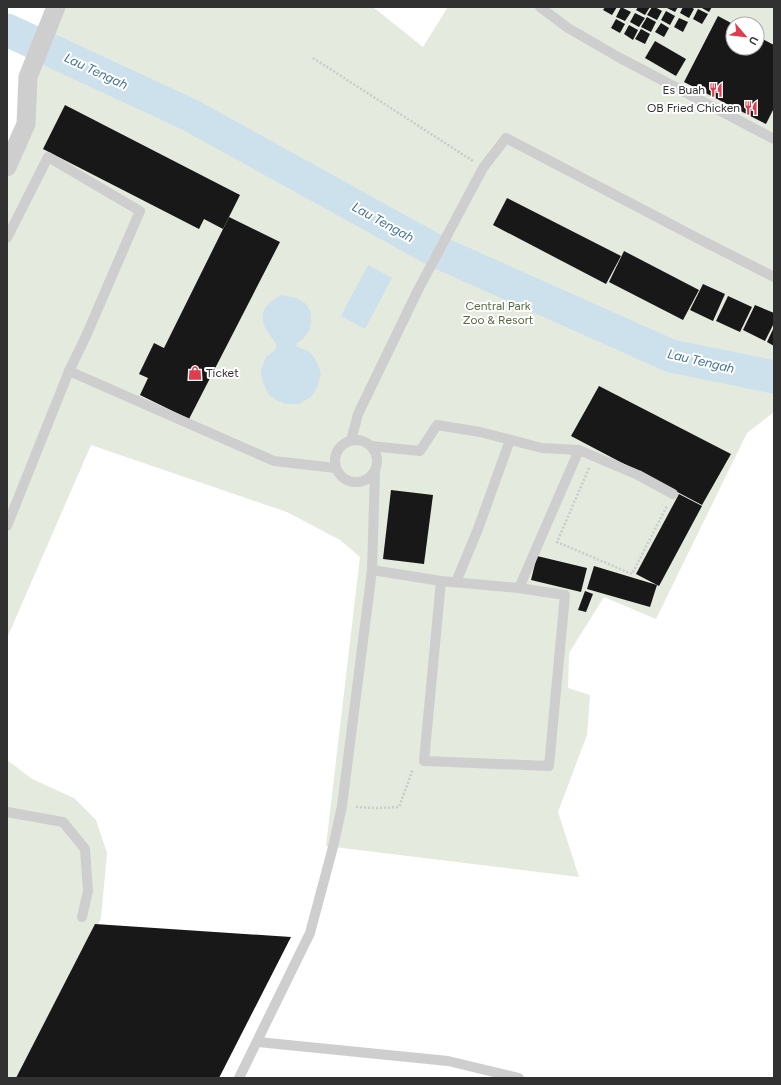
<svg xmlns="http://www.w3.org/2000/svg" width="781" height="1085" viewBox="0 0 781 1085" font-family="Figtree,sans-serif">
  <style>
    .green { fill: #e4eadd; fill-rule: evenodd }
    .water { fill: #cde1ec }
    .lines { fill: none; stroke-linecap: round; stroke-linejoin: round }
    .river { stroke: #cde1ec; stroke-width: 33 }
    .building { fill: #181818 }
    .path { stroke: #cbcbcb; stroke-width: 2.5; stroke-dasharray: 2 2; stroke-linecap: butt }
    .service { stroke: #cecece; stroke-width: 10 }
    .minor { stroke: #cecece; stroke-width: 19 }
    .labels { text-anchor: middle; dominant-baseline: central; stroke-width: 4; stroke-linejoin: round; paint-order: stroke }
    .poi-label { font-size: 12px; fill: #313131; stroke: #fff; text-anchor: end }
    .park-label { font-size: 12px; fill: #556b3f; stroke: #fff }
    .water-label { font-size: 13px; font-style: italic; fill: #417491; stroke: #fff }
  </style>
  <rect width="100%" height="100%" fill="#fff"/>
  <g class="green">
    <path d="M66,7H373L423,47L448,7H774V412L747,433L656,619L604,597L569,653L568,688L590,695L587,735L558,812L579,877L326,846L360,557L340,540L287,512L91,445L7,638V174L39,74ZM733,24H757V48H733Z"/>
    <path d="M7,760L32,779L74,798L96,820L107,853L101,918L19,1078H7Z"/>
  </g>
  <g class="water">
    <path d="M368,265L392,278L365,329L341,316Z"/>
    <path d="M282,295L296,298L305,303L310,310L311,322L309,331L303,339L297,343L296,346L310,352L316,360L321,373L318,386L311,397L299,404H286L276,400L269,395L262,380L261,370L266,357L275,350L277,345C275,342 272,339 270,335C256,316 263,304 282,295Z"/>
  </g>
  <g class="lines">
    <path class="river" d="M7,30L190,115L438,252L671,356L774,377"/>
  </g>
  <g class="building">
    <path d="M605,7H617L612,15L603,10Z"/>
    <path d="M621,7L631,12L625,21L616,17Z"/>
    <path d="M638,7H650L645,15L636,10Z"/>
    <path d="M652,7H655L662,11L657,20L647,15Z"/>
    <path d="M665,7H678L675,12Z"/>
    <path d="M683,7H691L694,9L689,18L680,13Z"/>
    <path d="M700,7H712L709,12Z"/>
    <path d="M698,9L708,14L702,24L693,19Z"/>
    <path d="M666,11L675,16L670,25L661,20Z"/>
    <path d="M635,13L645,18L639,27L630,22Z"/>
    <path d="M718,16L733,24V48H757V36L774,45V108L766,124L684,82Z"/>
    <path d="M647,17L656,22L651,32L641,27Z"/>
    <path d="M679,18L688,22L683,32L674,27Z"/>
    <path d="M616,19L625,24L620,33L611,28Z"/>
    <path d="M661,23L669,28L664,37L655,32Z"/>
    <path d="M629,25L638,30L633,40L624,34Z"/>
    <path d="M641,29L650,34L645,44L635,39Z"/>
    <path d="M655,41L686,59L676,76L645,58Z"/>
    <path d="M65,105L240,195L223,229L204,219L199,229L43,149Z"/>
    <path d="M507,198L621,256L606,284L493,225Z"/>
    <path d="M229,217L280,242L189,419L140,395L148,378L139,374L154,343L164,348Z"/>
    <path d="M624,251L699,290L683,320L609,282Z"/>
    <path d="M703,284L725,294L713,321L690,310Z"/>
    <path d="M728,296L752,307L740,332L716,321Z"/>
    <path d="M755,305L774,313V323L765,341L743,330Z"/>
    <path d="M774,327V346L767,342Z"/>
    <path d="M599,386L731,454L702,505L571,436Z"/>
    <path d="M391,490L433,495L424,564L383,559Z"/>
    <path d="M679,494L702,506L659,586L636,574Z"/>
    <path d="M537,556L587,568L581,592L531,580Z"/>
    <path d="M594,566L657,585L650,607L587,589Z"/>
    <path d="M585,591L593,594L586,612L578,610Z"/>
    <path d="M95,924L291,937L219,1078H16Z"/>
  </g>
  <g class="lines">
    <g class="path">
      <path d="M313,58L473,161"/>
      <path d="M589,468L557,542L632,574L667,506"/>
      <path d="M356,807L375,808L399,807L413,769"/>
    </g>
    <g class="service">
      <path d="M540,7L568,28L620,58L774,139"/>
      <path d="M7,238L48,157L140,211L86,336L69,371L7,526"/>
      <path d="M69,371L274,461L336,468"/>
      <circle cx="356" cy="461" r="21"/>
      <path d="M351,441L358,414L418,290L483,168L506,138L697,238L774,277"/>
      <path d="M371,446L420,451L437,425L480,432L542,448L579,450L638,475L673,494"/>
      <path d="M372,570L441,581L519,588L579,450"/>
      <path d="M441,581L424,761L549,766L565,595L519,588"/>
      <path d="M456,582L478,529L510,440"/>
      <path d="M7,812L63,822L85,849L88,891L82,917"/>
      <path d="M258,1042L448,1061L519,1078"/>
      <path d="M239,1078L310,933L333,847L342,806L372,570L375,472"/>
    </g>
    <path class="minor" d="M7,167L26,124L28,77L56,7"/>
  </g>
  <defs>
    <symbol id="restaurant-bare" viewBox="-9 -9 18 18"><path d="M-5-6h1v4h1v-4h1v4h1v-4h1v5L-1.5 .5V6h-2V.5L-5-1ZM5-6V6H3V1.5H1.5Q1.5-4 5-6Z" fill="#df3c4d" stroke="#fff" stroke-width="2.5" paint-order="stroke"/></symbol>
    <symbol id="shop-bare" viewBox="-9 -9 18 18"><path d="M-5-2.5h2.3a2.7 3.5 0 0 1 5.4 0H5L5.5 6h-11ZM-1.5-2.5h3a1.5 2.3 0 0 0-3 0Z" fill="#df3c4d" stroke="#fff" stroke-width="2.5" paint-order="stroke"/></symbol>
  </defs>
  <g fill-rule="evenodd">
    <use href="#restaurant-bare" x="706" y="80" width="20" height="20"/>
    <use href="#restaurant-bare" x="741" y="98" width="20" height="20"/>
    <use href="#shop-bare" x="185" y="363" width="20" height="20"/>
  </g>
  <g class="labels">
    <g class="poi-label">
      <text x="705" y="90">Es Buah</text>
      <text x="740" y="108">OB Fried Chicken</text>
      <text x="206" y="373" text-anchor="start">Ticket</text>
    </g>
    <g class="park-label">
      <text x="498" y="306">Central Park<tspan x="498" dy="14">Zoo &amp; Resort</tspan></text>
    </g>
    <g class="water-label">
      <text transform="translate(96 71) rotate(25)">Lau Tengah</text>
      <text transform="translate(383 222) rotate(29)">Lau Tengah</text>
      <text transform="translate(701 361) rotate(13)">Lau Tengah</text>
    </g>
  </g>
  <rect width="781" height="1085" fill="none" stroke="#313131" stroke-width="16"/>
  <g transform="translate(745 36) rotate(118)"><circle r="19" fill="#ffffff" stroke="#adadad"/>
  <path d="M0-3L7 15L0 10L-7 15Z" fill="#df3c4d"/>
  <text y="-6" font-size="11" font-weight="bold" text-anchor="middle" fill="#313131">U</text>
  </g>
</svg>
